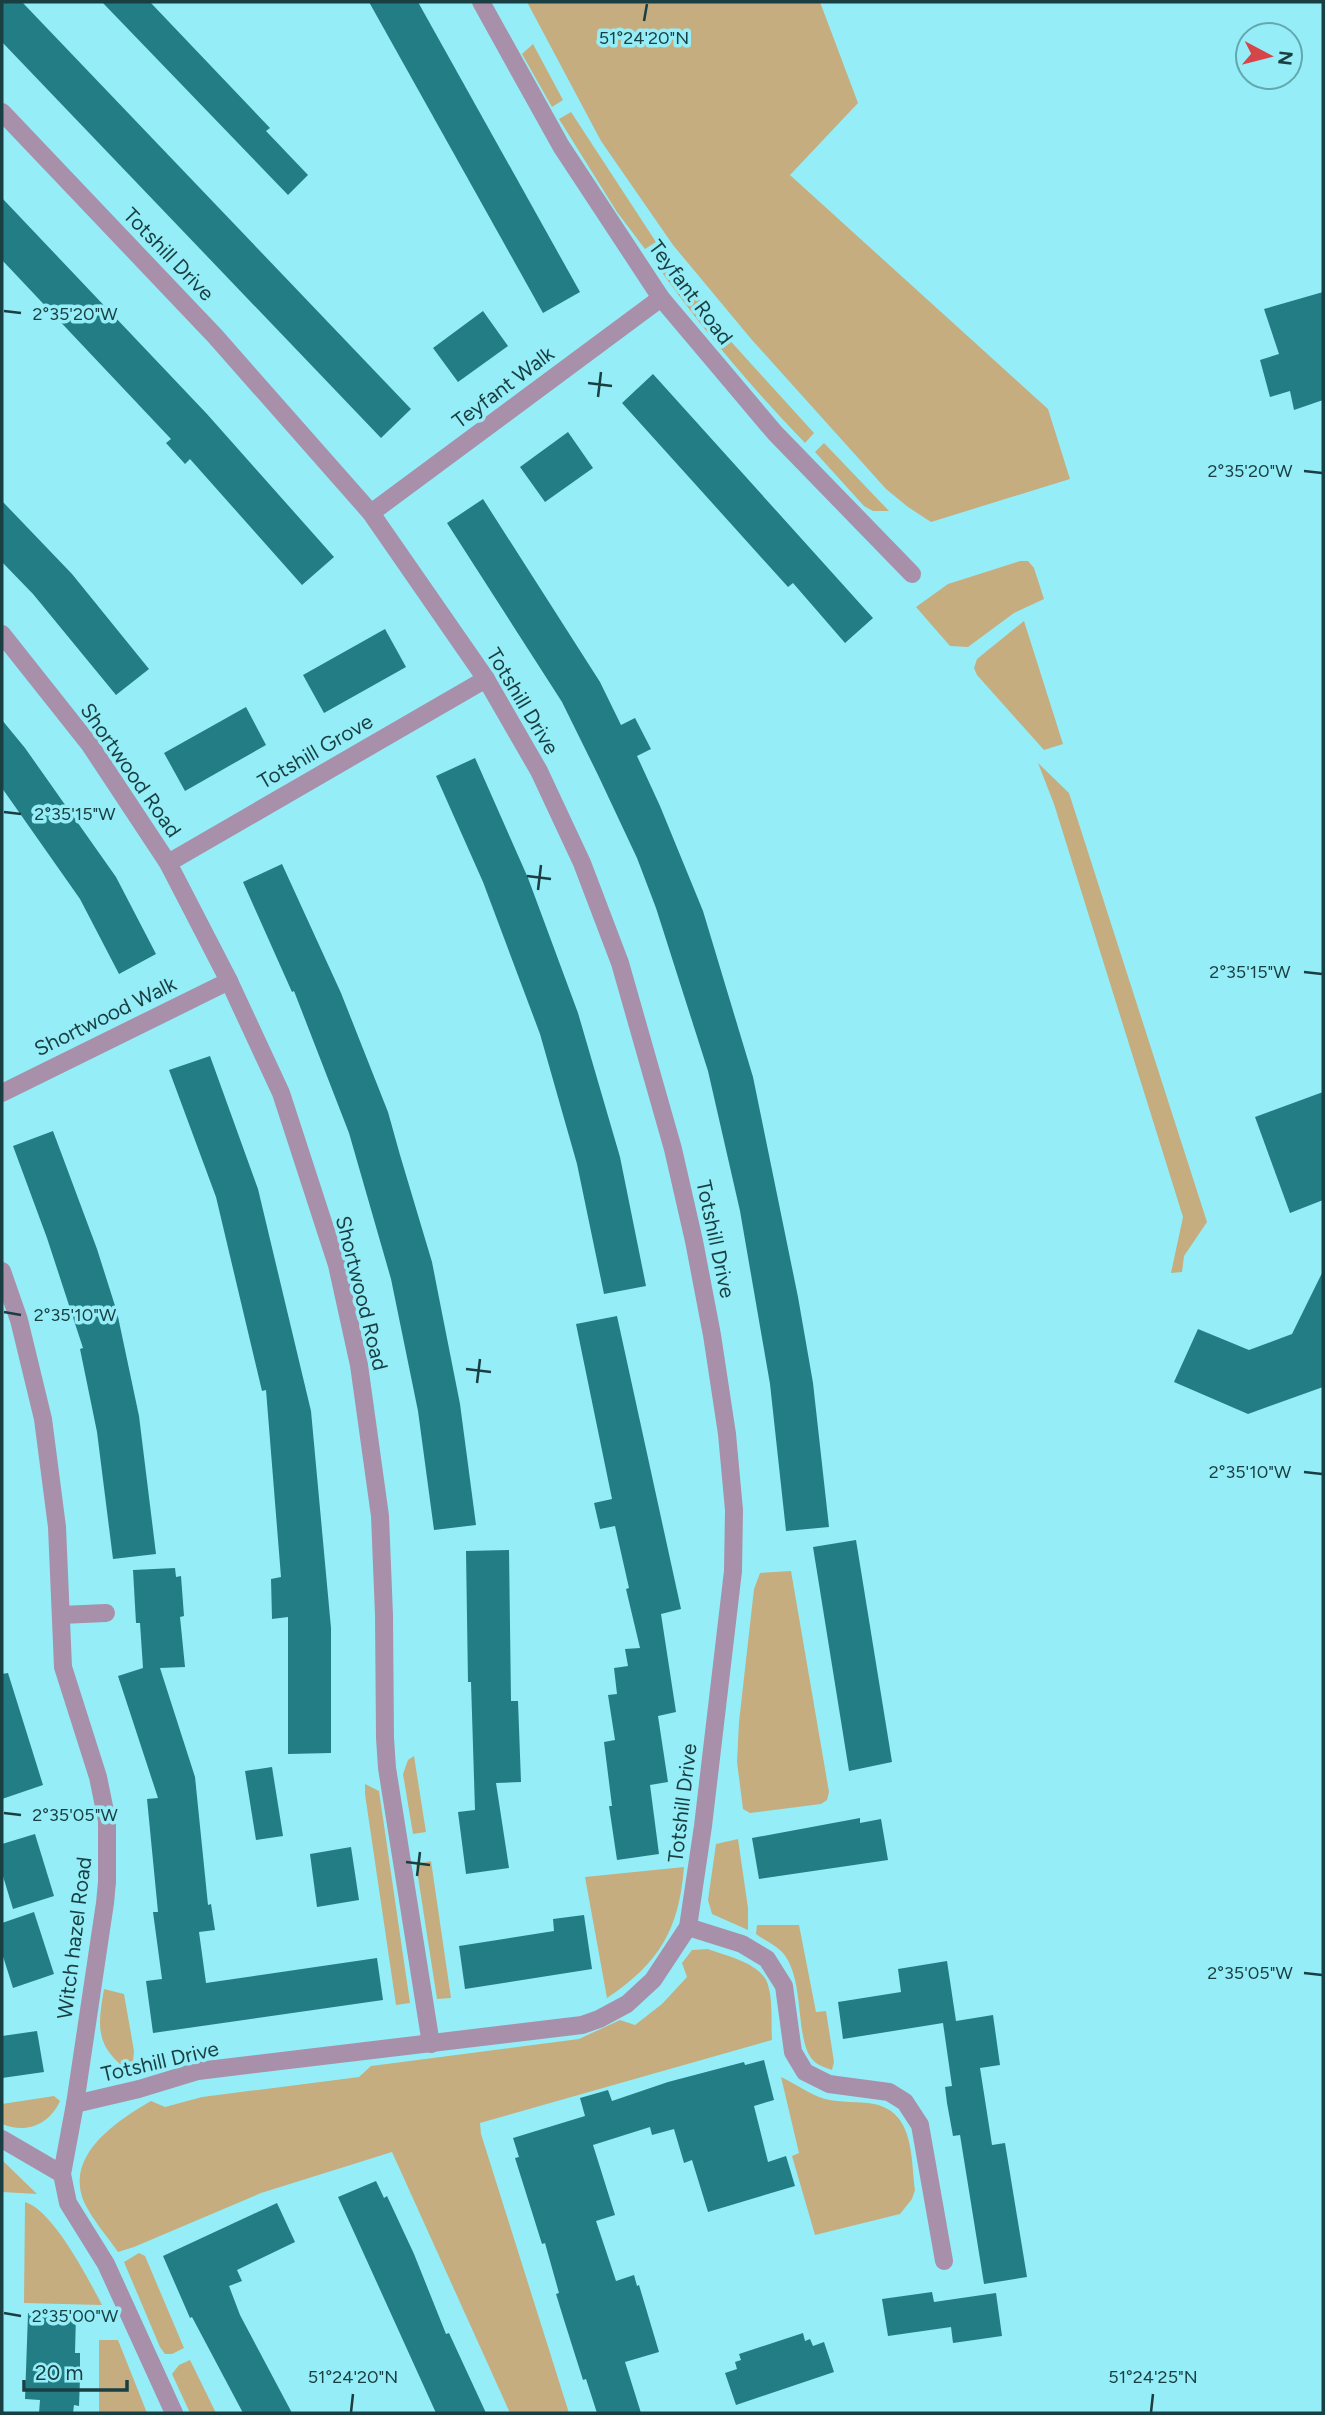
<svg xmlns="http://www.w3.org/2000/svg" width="1325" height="2415" viewBox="0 0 1325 2415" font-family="Figtree,sans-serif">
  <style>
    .green { fill: #c5ad80 }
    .building { fill: #237d85 }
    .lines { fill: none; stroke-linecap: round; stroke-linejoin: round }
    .minor { stroke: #a890aa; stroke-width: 18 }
    .ticks { fill: none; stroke: #193f42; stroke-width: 2.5 }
    .labels { text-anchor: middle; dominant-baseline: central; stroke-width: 7; stroke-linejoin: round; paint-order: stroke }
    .street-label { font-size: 21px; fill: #193f42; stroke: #95eef7 }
    .ticks-label { font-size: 18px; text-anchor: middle; fill: #193f42; stroke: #95eef7; stroke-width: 7; stroke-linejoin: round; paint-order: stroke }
  </style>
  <rect width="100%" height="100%" fill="#95eef7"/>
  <g class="green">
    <path d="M527,2H820L858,103L790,175L1048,409L1070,479L931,522L908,507L886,489L752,340L673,245L601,141Z"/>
    <path d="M533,44L563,100L552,107L522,54Z"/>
    <path d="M571,112L656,242L645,249L617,212L559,119Z"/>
    <path d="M664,251L725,335L814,433L805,443C750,386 699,325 653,260L657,253Z"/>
    <path d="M824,443L889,511H873L864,506L815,452Z"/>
    <path d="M1020,561H1028L1034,568L1044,599L1014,613L968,647L950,646L916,607L948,584Z"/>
    <path d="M1024,621L1063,744L1044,750L977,675L974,668L977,659Z"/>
    <path d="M1038,763L1069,793L1207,1222L1184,1256L1182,1272L1171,1273L1183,1217L1054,804Z"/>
    <path d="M791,1571L829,1792L827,1800L821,1804L750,1813L743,1809L737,1762L739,1722L754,1589L760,1573Z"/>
    <path d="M414,1756L426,1832L413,1834L403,1774L408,1760Z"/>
    <path d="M365,1784L379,1791L410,2003L396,2005L365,1794Z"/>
    <path d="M738,1839L748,1908V1930L712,1914L708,1900L716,1844Z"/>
    <path d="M431,1861L451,1998L437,1999L416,1864Z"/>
    <path d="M684,1867C679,1930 659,1963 607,1998L585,1877Z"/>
    <path d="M757,1925H799L816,2012L826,2011L834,2062L832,2070C827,2068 820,2066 816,2063C793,2046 807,1982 783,1953C777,1946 764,1940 756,1934Z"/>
    <path d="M708,1949C726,1956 762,1963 768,1985C773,2001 771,2023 772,2040L480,2123L481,2134L569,2413H510L392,2152L261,2193L134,2247L118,2252C107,2236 92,2219 84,2202C64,2155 117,2121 151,2101L165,2107L202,2097L359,2077L371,2066L579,2039L620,2020L635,2025L662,2004L687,1977L682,1963L692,1950Z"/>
    <path d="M104,1989L124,1994L134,2051L133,2062L120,2064C94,2041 99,2020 104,1989Z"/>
    <path d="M781,2077C796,2084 809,2094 825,2099C841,2103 858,2101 874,2104C914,2112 911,2157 915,2190L912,2199L900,2214L815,2235L792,2156L799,2153Z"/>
    <path d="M54,2096L60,2101C49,2125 26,2134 2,2124V2104Z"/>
    <path d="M2,2160L37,2194L2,2192Z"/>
    <path d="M25,2202C53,2210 89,2280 102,2305L24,2303Z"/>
    <path d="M139,2253L145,2256L184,2348L172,2354H165L160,2347L124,2262Z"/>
    <path d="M99,2340H118L147,2413H99Z"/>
    <path d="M190,2360L216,2413H190L172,2374L179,2365Z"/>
  </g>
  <g class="building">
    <path d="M2,2H22L411,409L381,438L2,42Z"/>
    <path d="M102,2H150L270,128L266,131L308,175L288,195Z"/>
    <path d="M369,2H418L580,292L543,313Z"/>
    <path d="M2,198L207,414L334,557L302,585L190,459L185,464L166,443L171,439L2,260Z"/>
    <path d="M1323,292V400L1294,410L1290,391L1270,397L1260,360L1279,354L1264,309Z"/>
    <path d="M483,311L508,346L458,382L433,348Z"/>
    <path d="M653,374L873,618L845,643L793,583L788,587L622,403Z"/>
    <path d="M568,432L593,468L545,502L520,467Z"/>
    <path d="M483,499L600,682L621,725L635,718L651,749L637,756L660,806L703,911L753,1077L798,1297L813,1383L829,1527L786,1531L770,1384L740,1211L708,1071L656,908L637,858L598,775L562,702L447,523Z"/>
    <path d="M2,501L72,574L149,669L116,695L33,594L2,562Z"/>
    <path d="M385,629L406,667L324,713L303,675Z"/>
    <path d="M246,707L266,745L185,791L164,753Z"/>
    <path d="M2,720L25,748L116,877L156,954L119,974L80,899L2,788Z"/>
    <path d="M475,758L528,878L578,1013L620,1157L646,1286L604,1294L577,1164L540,1034L483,882L436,776Z"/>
    <path d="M282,864L341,993L388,1112L400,1155L432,1262L442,1313L460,1404L476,1525L434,1530L418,1411L391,1279L349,1133L294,991L292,992L243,882Z"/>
    <path d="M210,1056L258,1189L311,1411L331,1628V1753L288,1754V1617L272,1619L271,1579L281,1577L266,1390L262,1391L216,1197L169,1070Z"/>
    <path d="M1323,1092V1200L1290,1213L1255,1117Z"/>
    <path d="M53,1131L97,1249L117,1312L139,1416L156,1554L113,1559L97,1432L80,1349L83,1348L47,1238L13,1146Z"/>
    <path d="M1323,1271V1387L1248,1414L1174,1382L1198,1329L1249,1350L1292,1334Z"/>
    <path d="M617,1316L681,1609L661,1614L676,1712L658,1716L668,1782L650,1785L659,1854L617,1860L609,1806H612L604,1742L615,1740L608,1695L617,1694L614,1668L628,1666L625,1649L640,1648L626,1589L629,1588L615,1526L600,1529L594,1503L612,1499L576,1324Z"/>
    <path d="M856,1540L892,1762L849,1771L813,1547Z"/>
    <path d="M509,1550L511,1701H518L521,1782L496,1783L509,1868L466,1874L458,1812L475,1810L471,1682H468L466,1551Z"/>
    <path d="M175,1568L176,1577L181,1576L184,1616L180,1617L185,1667L160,1668L195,1777L208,1905L211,1904L215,1930L199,1932L206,1983L377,1958L383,2000L153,2033L146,1981L162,1979L153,1912H158L147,1799L158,1798L118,1676L143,1668L140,1623H136L133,1570Z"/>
    <path d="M8,1673L43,1785L2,1799V1674Z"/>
    <path d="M272,1767L283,1836L256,1840L245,1771Z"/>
    <path d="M860,1818V1823L881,1819L888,1860L759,1879L752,1838Z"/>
    <path d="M35,1834L54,1896L13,1909L2,1873V1844Z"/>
    <path d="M351,1847L359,1900L317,1907L310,1854Z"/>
    <path d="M34,1912L54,1974L13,1988L2,1953V1923Z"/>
    <path d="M584,1915L592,1969L465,1989L459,1946L554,1931L553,1919Z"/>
    <path d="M947,1961L956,2021L993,2015L1000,2065L980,2068L992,2145L1005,2143L1027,2277L984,2284L960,2135L953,2136L947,2103L945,2087L952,2086L943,2023L843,2039L838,2002L901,1992L898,1969Z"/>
    <path d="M37,2031L44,2072L2,2078V2036Z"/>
    <path d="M764,2060L774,2100L754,2106L768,2162L786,2156L795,2186L708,2212L692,2160L684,2163L674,2129L652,2135L650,2127L593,2145L615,2215L596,2221L616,2281L634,2275L637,2286L639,2285L659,2352L625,2362L641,2413H597L586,2379L583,2380L564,2320L556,2294L559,2293L545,2243L542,2244L515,2158L519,2157L513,2138L585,2116L580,2098L608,2090L612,2101L668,2082L744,2062L745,2065Z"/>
    <path d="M376,2181L384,2198L387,2196L414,2254L446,2334L449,2333L486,2413H436L338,2197Z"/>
    <path d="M277,2203L295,2242L237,2270L242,2281L229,2286L240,2315L292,2413H243L192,2317L190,2318L163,2256Z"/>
    <path d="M932,2292L934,2302L996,2293L1002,2336L953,2343L951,2327L888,2336L882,2299Z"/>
    <path d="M28,2313L76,2314L75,2353H80V2378L79,2406L74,2405L73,2413H39L40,2400L25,2399Z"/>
    <path d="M803,2333L805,2341L810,2339L813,2346L824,2342L834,2372L736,2405L725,2373L737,2369L735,2362L741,2360L739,2354Z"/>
  </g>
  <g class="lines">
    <g class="minor">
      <path d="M481,2L561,146L661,298L775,433L912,574"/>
      <path d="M2,112L215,336L371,513L486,679L539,771L582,863L620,963L673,1149L694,1241L712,1335L727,1434L734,1510L733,1571L703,1826L688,1927L653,1980L627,2004L599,2019L582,2025L198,2071L139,2089L75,2104"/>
      <path d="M371,513L661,298"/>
      <path d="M2,634L90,745L168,863L229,981L281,1093L337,1265L359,1365L380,1516L384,1615L385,1738L387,1768L431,2044"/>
      <path d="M168,863L486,679"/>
      <path d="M2,1093L229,981"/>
      <path d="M2,1271L19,1320L43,1419L57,1527L63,1667L98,1777L107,1821V1882L105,1903L75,2104L62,2174L68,2203L106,2264L174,2413"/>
      <path d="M61,1615L106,1613"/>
      <path d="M688,1927L742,1944L767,1959L784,1986L793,2052L805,2072L829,2084L889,2092L905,2102L920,2125L944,2261"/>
      <path d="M2,2139L62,2174"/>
    </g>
  </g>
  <path class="ticks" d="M644,21L647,4M4,311L21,313M588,383L612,386M598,397L601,372M1304,471L1322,473M4,812L21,814M527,876L551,879M538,890L541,865M1304,972L1322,974M4,1312L21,1315M466,1369L491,1372M477,1383L480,1359M1304,1472L1322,1474M4,1813L21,1815M406,1862L430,1865M417,1876L420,1852M1304,1973L1322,1975M4,2313L21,2316M351,2412L353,2394M1151,2412L1153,2394"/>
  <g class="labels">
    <g class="street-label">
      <text transform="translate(169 254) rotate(46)">Totshill Drive</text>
      <text transform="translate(691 292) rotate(53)">Teyfant Road</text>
      <text transform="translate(503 387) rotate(-37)">Teyfant Walk</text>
      <text transform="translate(523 701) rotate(59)">Totshill Drive</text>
      <text transform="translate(315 751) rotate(-30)">Totshill Grove</text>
      <text transform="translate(131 770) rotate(55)">Shortwood Road</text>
      <text transform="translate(105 1016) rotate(-26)">Shortwood Walk</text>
      <text transform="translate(716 1239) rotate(78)">Totshill Drive</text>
      <text transform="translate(362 1293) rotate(76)">Shortwood Road</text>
      <text transform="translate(682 1803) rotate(-83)">Totshill Drive</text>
      <text transform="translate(74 1938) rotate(-83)">Witch hazel Road</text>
      <text transform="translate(160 2061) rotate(-13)">Totshill Drive</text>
    </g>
  </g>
  <g class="ticks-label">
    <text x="644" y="44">51°24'20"N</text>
    <text x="75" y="320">2°35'20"W</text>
    <text x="1250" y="477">2°35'20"W</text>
    <text x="75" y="820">2°35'15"W</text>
    <text x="1250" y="978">2°35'15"W</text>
    <text x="75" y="1321">2°35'10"W</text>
    <text x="1250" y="1478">2°35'10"W</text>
    <text x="75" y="1821">2°35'05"W</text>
    <text x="1250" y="1979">2°35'05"W</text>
    <text x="75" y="2322">2°35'00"W</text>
    <text x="353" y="2383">51°24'20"N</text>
    <text x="1153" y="2383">51°24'25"N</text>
  </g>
  <rect width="1325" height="2415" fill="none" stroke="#193f42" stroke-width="7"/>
  <g transform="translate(1269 56) rotate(97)"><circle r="33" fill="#95eef7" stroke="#63a8af" stroke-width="2"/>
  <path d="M0-5L12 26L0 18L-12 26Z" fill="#d64649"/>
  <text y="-10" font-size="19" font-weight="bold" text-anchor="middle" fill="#193f42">N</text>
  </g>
  <path d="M24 2380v10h103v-10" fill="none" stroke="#193f42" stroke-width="3.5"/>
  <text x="35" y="2380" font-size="21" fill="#193f42" stroke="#95eef7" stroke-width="5" paint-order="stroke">20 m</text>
</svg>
